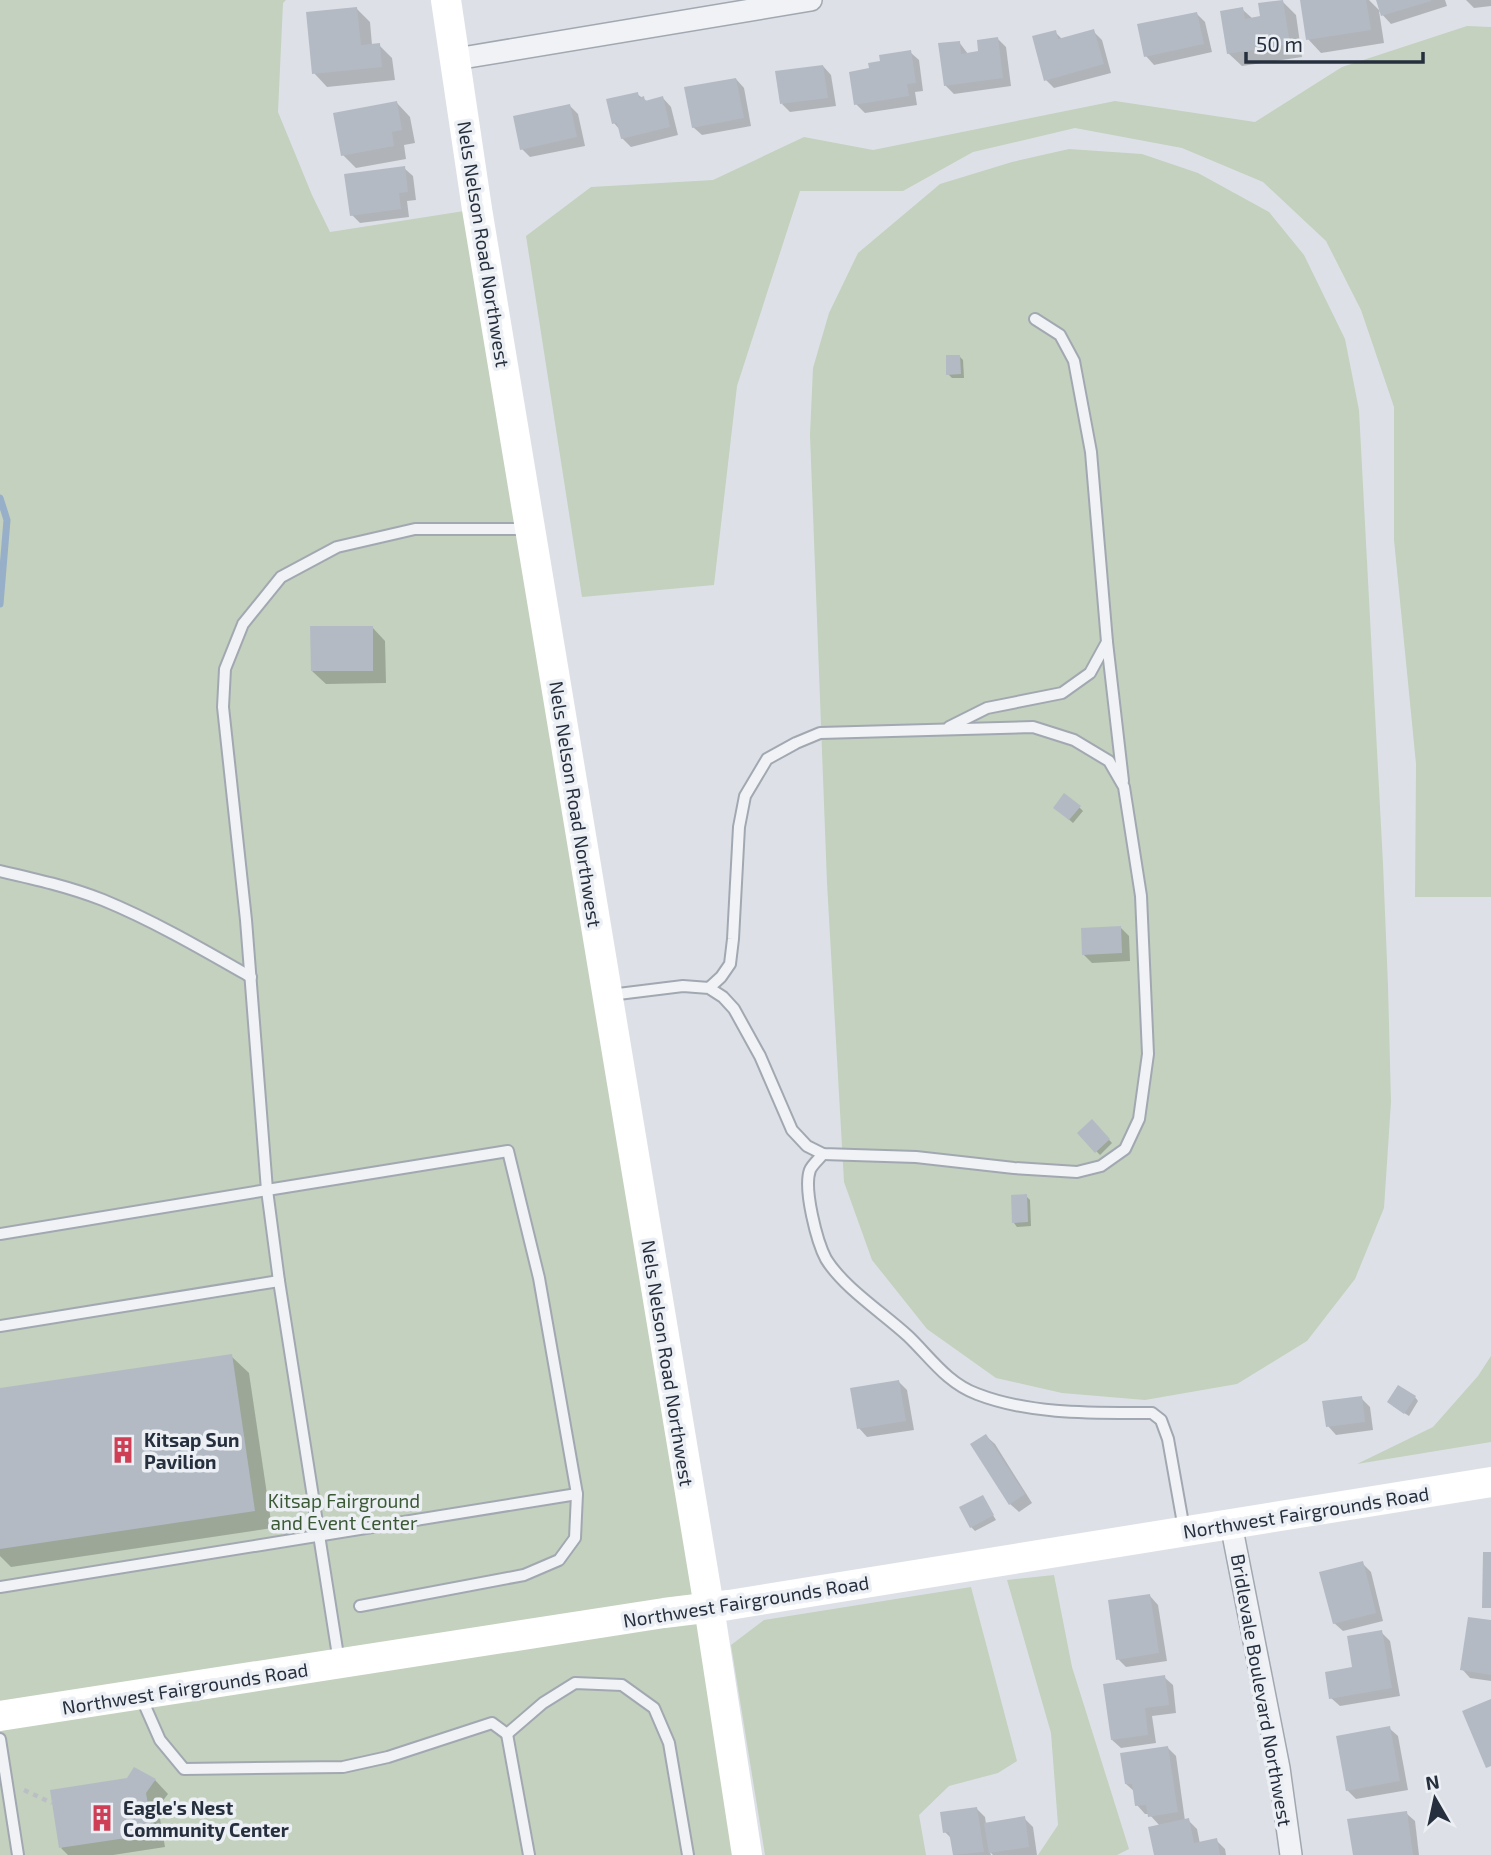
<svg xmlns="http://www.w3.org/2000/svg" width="1491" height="1855" viewBox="0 0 1491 1855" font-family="'Exo 2',sans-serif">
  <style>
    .green { fill: #c3d1be }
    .shadow { fill: #0003 }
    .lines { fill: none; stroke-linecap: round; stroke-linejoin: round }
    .stream { stroke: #97afc8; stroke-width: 7 }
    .building { fill: #b4bac4 }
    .lane-casing { stroke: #a2a8b1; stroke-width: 14 }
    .street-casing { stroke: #a2a8b1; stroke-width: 24 }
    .path { stroke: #bbbfc5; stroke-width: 4.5; stroke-dasharray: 5 5; stroke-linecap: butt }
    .lane { stroke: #f0f2f5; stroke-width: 10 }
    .street { stroke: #f0f2f5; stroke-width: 21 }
    .secondary { stroke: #fff; stroke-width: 30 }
    .labels { text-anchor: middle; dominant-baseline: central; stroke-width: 7; stroke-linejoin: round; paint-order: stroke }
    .street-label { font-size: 19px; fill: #262f3d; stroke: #ecf0f5 }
    .poi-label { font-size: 19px; font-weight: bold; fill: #262f3d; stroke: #ecf0f5; text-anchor: start }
    .park-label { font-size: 19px; fill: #3b5934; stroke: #ecf0f5 }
  </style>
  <rect width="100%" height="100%" fill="#dde1e7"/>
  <g class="green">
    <path d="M0,0H286L283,3L278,112L312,195L330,232L477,209L747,1855H0Z"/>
    <path d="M1467,26L1491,27V897H1415L1416,764L1394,540V407L1361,310L1326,241L1263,182L1182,148L1075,128L973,152L903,191H800L737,386L714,585L582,597L526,236L591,187L713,180L804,137L873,150L1115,101L1255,122L1342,67Z"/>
    <path d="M1069,149L1142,154L1198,173L1269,212L1304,255L1345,339L1359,410L1383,864L1388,986L1391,1102L1384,1208L1355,1279L1307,1341L1237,1384L1145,1400L1062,1393L996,1378L927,1329L872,1260L844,1182L827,883L810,435L813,368L829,313L858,253L940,184L1012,162Z"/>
    <path d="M1491,1356V1442L1357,1464L1433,1427L1478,1376Z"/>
    <path d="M1054,1575L1072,1667L1129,1849L1117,1855H1038L1058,1825L1051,1733L1007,1580Z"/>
    <path d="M971,1587L1017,1761L998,1773L949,1786L919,1815L926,1855H765L731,1645L764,1620Z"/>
  </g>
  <g class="shadow">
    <path d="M1302,0H1369L1382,13L1378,0H1445L1447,6L1391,24L1379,11L1384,43L1321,53L1308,39Z"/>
    <path d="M1466,0H1491V6L1474,8Z"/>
    <path d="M1282,1L1296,15L1302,57L1242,66L1228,53L1242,9L1253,19L1262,18Z"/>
    <path d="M356,8L370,22L372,45H379L392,58L395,80L327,87L314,73Z"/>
    <path d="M1197,14L1205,22L1212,52L1154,65L1146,56Z"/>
    <path d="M1093,31L1102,40L1111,73L1054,88L1046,80L1055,32L1063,40Z"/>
    <path d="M997,38L1006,47L1011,86L954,94L945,85L959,42L968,54L980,53Z"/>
    <path d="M910,52L919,60L923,91L915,92L917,105L865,113L856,104L871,70Z"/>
    <path d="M823,66L831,75L836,106L790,112L782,104Z"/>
    <path d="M736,79L744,88L751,126L702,135L693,127Z"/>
    <path d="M637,94L648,102L663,98L671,107L678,135L631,147L622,138L620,130L614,123Z"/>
    <path d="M397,103L410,117L415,143L404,145L406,159L356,168L343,155Z"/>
    <path d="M569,105L578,114L585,146L530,157L522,149Z"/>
    <path d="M404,168L413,176L416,200L407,201L409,217L360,223L352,215Z"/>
    <path d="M959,356L963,360L964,378H952L948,374Z"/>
    <path d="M372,627L385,641L386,683L326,684L312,671Z"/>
    <path d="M1079,807L1083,811L1073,823L1059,811Z"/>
    <path d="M1121,928L1129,936L1130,961L1092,963L1083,954Z"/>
    <path d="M1092,1122L1112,1143L1100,1155L1079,1133Z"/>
    <path d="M1026,1196L1030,1200L1031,1226L1017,1227L1014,1223Z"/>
    <path d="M231,1356L249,1373L272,1528L11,1567L0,1556V1390Z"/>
    <path d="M899,1382L907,1390L914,1430L867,1437L859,1428Z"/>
    <path d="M1415,1397L1418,1401L1409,1416L1393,1406Z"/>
    <path d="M1361,1398L1370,1407L1373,1430L1336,1435L1328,1426Z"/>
    <path d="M986,1436L995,1444L1032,1503L1019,1512L1010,1504Z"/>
    <path d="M982,1497L996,1520L975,1531L971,1527Z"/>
    <path d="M1362,1563L1371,1572L1383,1621L1343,1631L1334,1623Z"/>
    <path d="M1150,1596L1158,1605L1167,1661L1126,1667L1118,1659Z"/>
    <path d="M1491,1622V1681L1470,1678L1462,1669Z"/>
    <path d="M1381,1632L1390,1641L1400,1696L1340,1706L1331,1698Z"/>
    <path d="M1164,1677L1173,1685L1176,1713L1152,1716L1156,1743L1121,1748L1112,1740Z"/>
    <path d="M1389,1728L1398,1736L1408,1790L1356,1799L1347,1790Z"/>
    <path d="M1168,1748L1176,1756L1185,1821L1188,1820L1197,1829L1200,1844L1216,1840L1225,1849L1226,1855H1156L1160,1826L1149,1814H1145L1137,1805L1135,1792L1126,1784Z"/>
    <path d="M135,1769L155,1780L168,1794L158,1807L165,1847L113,1855H68L61,1848L128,1779Z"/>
    <path d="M976,1808L985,1817L986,1824L1024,1818L1033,1827L1037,1855H993L990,1852L991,1855H954L952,1839L945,1832Z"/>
    <path d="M1406,1813L1415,1821L1419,1855H1354Z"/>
  </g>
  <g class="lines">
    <path class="stream" d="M0,498L7,520L0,604"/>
  </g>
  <g class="building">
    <path d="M1283,0L1290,44L1227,54L1220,11L1243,7L1245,19L1260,16L1258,3Z"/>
    <path d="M1300,0H1366L1371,30L1306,40Z"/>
    <path d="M1376,0H1431V1L1381,16Z"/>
    <path d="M357,7L361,45L380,43L382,67L312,74L306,12Z"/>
    <path d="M1197,12L1204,44L1144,57L1137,24Z"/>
    <path d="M1094,29L1104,64L1044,81L1032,36L1056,30L1058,39Z"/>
    <path d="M998,37L1003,78L944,86L938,43L960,41L961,54L978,51L977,40Z"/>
    <path d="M911,50L916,83L907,84L909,96L854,105L849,72L869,68L868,63L880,61L879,55Z"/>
    <path d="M823,65L828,98L780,104L775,71Z"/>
    <path d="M736,78L744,118L692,128L684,87Z"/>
    <path d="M638,92L639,98L644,96L645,101L663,96L670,127L621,139L617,123L612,124L606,99Z"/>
    <path d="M397,101L402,130L392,132L394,146L341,156L333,113Z"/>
    <path d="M570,104L577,137L520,150L513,116Z"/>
    <path d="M405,166L408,192L399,193L401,209L350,216L344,174Z"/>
    <path d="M946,355H960L961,374L946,375Z"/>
    <path d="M310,626H373V671H311Z"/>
    <path d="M1064,793L1081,806L1069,820L1053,808Z"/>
    <path d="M1121,926L1122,953L1082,955L1081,928Z"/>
    <path d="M1092,1119L1110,1139L1095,1153L1077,1133Z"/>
    <path d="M1027,1194L1028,1222L1012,1223L1011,1195Z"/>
    <path d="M232,1354L255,1511L0,1549V1388Z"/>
    <path d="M899,1380L906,1421L857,1429L850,1388Z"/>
    <path d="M1398,1385L1416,1396L1404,1414L1387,1402Z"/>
    <path d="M1362,1396L1365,1422L1326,1427L1322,1401Z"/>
    <path d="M986,1434L1025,1494L1009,1505L970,1444Z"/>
    <path d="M983,1495L994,1515L970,1528L959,1507Z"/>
    <path d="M1483,1552H1491V1608H1482Z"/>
    <path d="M1363,1561L1376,1613L1333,1624L1319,1572Z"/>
    <path d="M1150,1594L1159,1653L1116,1660L1108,1600Z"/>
    <path d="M1468,1617L1491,1620V1675L1460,1670Z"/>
    <path d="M1382,1630L1392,1688L1329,1699L1325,1672L1352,1667L1347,1636Z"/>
    <path d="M1165,1675L1169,1705L1145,1708L1148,1735L1111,1740L1103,1684Z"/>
    <path d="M1491,1699V1766L1486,1768L1462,1711Z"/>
    <path d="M1390,1726L1400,1781L1346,1791L1336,1736Z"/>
    <path d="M1168,1746L1178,1812L1148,1817L1146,1805L1135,1806L1132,1784H1125L1120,1753Z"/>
    <path d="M134,1767L156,1779L146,1793L153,1834L59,1848L50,1790L127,1778Z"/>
    <path d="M977,1807L984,1852L953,1855L949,1832L943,1833L940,1812Z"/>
    <path d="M1407,1811L1413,1855H1353L1347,1819Z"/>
    <path d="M1025,1816L1029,1847L989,1853L984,1823Z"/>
    <path d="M1189,1818L1194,1843L1217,1838L1220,1855H1154L1148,1827Z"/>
  </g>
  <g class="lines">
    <defs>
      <g id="lane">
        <path d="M1107,642L1123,781"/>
        <path d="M949,727L987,708L1062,693L1090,673L1107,642L1091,452L1074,361L1060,335L1035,319"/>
        <path d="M0,871C35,879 70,887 103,900C154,921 202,949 251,977"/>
        <path d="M610,995L683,986L709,988L723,997L734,1009L760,1056L792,1130L807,1146L823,1154L916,1157L1014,1168L1077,1172L1101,1166L1125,1149L1139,1119L1148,1054L1141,896L1124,787L1109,761L1074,740L1033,727L820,733L796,743L767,759L745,796L739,827L733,939L730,964L721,977L709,988"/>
        <path d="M823,1154C819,1159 812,1165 810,1170C803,1189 817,1242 826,1259C843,1287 883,1313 908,1336C930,1357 947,1383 977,1394C1031,1415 1094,1413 1152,1413L1161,1420L1168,1439L1184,1529"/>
        <path d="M0,1234L267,1190L246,920L223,707L225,669L243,624L281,577L337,547L415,529H528"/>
        <path d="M0,1326L279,1281"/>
        <path d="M0,1587L577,1494"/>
        <path d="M339,1662L279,1281L267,1190L508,1151L539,1278L577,1494L575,1538L559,1560L524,1575L360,1606"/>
        <path d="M141,1697L160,1740L184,1769L343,1767L388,1757L492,1723L507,1734L543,1703L575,1683L622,1685L654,1708L669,1743L688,1855"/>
        <path d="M507,1734L529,1855"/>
        <path d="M0,1739L18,1855"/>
      </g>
      <g id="street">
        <path d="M456,59L811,0"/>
        <path d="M1231,1524L1279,1768L1291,1855"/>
      </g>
    </defs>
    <use href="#lane" class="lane-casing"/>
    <use href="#street" class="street-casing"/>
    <path class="path" d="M24,1790L52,1803"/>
    <use href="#lane" class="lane"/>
    <use href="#street" class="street"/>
    <g class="secondary">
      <path d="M446,0L477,209L709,1607L747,1855"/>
      <path d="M0,1716L664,1613L729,1605L1491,1482"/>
    </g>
  </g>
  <defs>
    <symbol id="building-bare" viewBox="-9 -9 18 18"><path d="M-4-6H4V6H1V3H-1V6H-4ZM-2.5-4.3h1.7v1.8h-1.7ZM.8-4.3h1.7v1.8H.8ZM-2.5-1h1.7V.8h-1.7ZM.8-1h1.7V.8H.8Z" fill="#ce3f56" stroke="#ecf0f5" stroke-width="2.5" paint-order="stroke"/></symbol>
  </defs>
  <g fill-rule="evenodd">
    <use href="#building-bare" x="104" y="1431" width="38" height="38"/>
    <use href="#building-bare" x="83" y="1799" width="38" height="38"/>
  </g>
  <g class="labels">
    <g class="street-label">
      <text transform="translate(484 244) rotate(81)">Nels Nelson Road Northwest</text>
      <text transform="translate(576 804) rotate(81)">Nels Nelson Road Northwest</text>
      <text transform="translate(668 1363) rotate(81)">Nels Nelson Road Northwest</text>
      <text transform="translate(1306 1512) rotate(-9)">Northwest Fairgrounds Road</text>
      <text transform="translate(746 1601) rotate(-9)">Northwest Fairgrounds Road</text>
      <text transform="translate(185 1688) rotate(-9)">Northwest Fairgrounds Road</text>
      <text transform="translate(1262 1690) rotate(80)">Bridlevale Boulevard Northwest</text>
    </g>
    <g class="poi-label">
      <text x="144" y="1439">Kitsap Sun<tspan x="144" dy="22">Pavilion</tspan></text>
      <text x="123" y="1807">Eagle's Nest<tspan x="123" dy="22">Community Center</tspan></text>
    </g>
    <g class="park-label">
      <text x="344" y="1500">Kitsap Fairground<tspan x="344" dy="22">and Event Center</tspan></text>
    </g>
  </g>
  <g transform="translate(1435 1799) rotate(351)" stroke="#ecf0f5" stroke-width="5" paint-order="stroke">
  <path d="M0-5L12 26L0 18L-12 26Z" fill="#262f3d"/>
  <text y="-10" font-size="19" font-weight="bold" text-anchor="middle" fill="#262f3d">N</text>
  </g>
  <path d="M1246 52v10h177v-10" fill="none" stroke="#262f3d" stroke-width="3.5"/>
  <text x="1256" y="52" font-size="21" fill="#262f3d" stroke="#ecf0f5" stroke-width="5" paint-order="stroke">50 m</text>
</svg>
